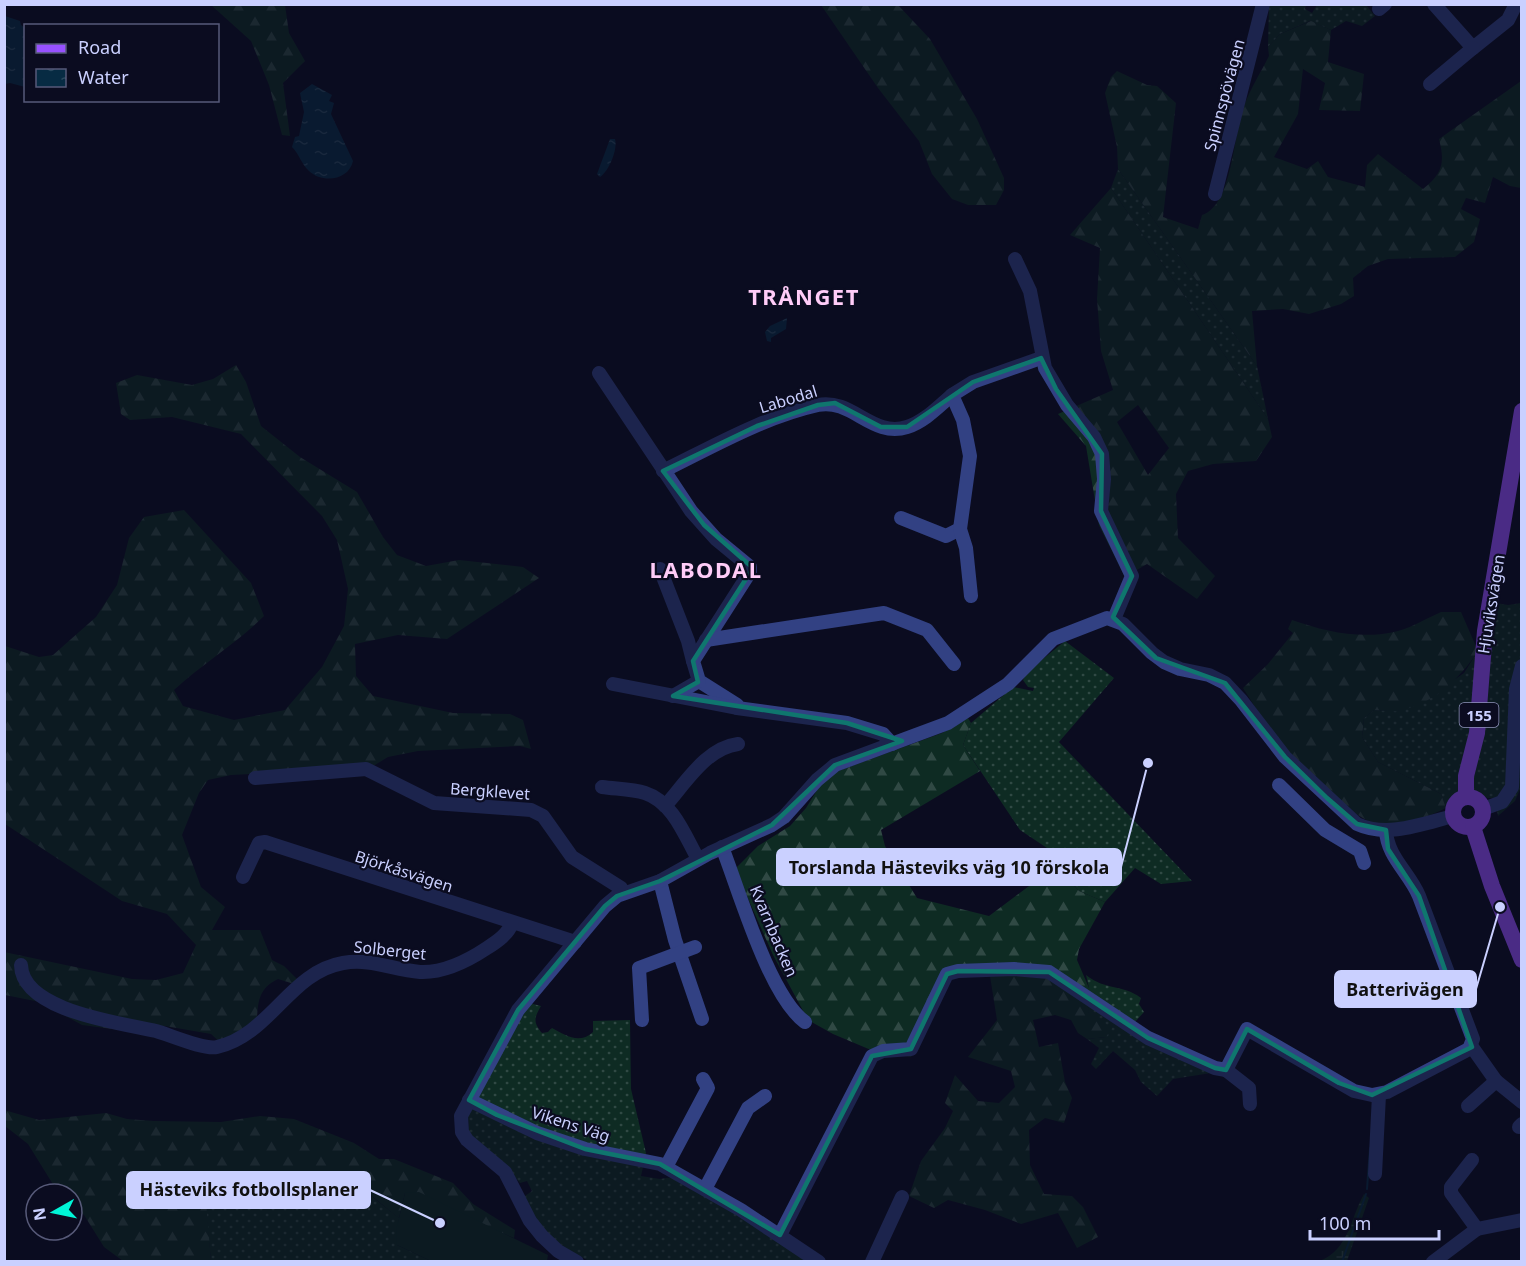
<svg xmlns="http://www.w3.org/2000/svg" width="1526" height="1266" viewBox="0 0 1526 1266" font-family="'Noto Sans',sans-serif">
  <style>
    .grass { fill: url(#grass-dots) }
    .forest { fill: url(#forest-firs); fill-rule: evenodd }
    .wetland { fill: url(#wetland-marsh) }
    .garden { fill: #0e2b23 }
    .water { fill: url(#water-ripples) }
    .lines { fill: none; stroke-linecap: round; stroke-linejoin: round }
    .stream { stroke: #072b43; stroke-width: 2 }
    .minor { stroke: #324183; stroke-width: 14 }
    .major { stroke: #9751ff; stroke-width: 16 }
    .marked { fill: none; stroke: #0f766e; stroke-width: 4.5; stroke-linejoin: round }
    .labels { text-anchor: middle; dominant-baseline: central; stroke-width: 4.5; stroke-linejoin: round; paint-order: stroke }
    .shield { fill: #0b0c20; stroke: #9195bc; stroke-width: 1.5 }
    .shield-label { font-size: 15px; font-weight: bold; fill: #cad0ff }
    .street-label { font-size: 16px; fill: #cad0ff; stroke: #0b0c20 }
    .district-label { font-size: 22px; font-weight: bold; letter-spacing: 1.5px; fill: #ffccf8; stroke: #0b0c20 }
    .leader { fill: none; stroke: #cad0ff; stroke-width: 2 }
    .callout-dot { fill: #cad0ff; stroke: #0b0c20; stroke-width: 2 }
    .callout { fill: #cad0ff; stroke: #cad0ff; stroke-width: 2 }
    .callout-label { font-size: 18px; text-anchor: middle; font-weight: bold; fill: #111 }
  </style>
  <defs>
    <pattern id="grass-dots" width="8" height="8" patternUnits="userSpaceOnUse" patternTransform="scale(1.5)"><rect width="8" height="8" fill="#0e2b23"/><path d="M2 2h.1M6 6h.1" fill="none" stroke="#304944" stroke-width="1.8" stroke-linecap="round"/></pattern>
    <pattern id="forest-firs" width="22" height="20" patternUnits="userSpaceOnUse" patternTransform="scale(1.5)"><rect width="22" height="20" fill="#0e2b23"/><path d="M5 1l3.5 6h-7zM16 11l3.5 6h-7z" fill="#304944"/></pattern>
    <pattern id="wetland-marsh" width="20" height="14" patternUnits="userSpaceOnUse" patternTransform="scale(1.5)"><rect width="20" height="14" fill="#0e2b23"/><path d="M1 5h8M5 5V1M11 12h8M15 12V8" fill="none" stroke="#304944"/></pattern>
    <pattern id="water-ripples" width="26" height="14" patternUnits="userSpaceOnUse" patternTransform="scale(1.5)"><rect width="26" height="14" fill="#072b43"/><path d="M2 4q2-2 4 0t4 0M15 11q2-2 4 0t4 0" fill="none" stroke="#2a495f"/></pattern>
  </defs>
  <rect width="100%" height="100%" fill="#0b0c20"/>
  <g class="grass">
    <path d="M1269,5H1306L1305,9L1312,13L1317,5H1366L1375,16L1362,26L1346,21L1331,30L1310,21L1280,34L1268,47Z"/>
    <path d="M1118,169L1257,366L1268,419L1111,188Z"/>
    <path d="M1484,601L1508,605L1521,603V787L1515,801L1498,816L1495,798H1487L1478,791L1455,798L1446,808L1441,794L1378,762L1362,737L1364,718L1374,710L1398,711L1428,698L1464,673L1478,651Z"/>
    <path d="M1065,641L1114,678L1059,742L1192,881L1161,884L1135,868L1105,902L1079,891L1056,866L1050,850L1020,830L963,745L971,723L1013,687L1033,691L1034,688L1028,687L1023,680L1027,672Z"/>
    <path d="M1086,975C1106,991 1123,984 1141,998L1139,1004L1144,1012L1135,1022L1169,1051L1211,1073L1173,1079L1157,1096L1141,1082L1135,1070L1113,1051L1096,1069L1091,1064L1099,1048L1087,1039L1106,1037L1088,1012L1089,988Z"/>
    <path d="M529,1003L541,1006C534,1018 533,1022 542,1033L548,1032L552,1028C565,1035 579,1045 593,1032V1021L630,1020L631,1089L646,1153L641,1176L660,1179L673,1177L814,1261H589C563,1248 531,1227 525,1196L532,1191L527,1181L520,1183L505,1166L469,1135L468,1115Z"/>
    <path d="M324,1179L356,1184L399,1218L397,1245L431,1261H211L204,1190L216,1188L257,1202L286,1187Z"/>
  </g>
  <g class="forest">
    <path d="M285,5L289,33L305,61L283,83L290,136L282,135L269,85L251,41L211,5Z"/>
    <path d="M821,5H898L930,39L977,119L1004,178V190L996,205H968L952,199L932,174L919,141L878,88Z"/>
    <path d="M1311,21L1331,30L1328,62L1364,74L1360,111L1319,110L1325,83L1303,69L1298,114L1274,157L1307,169L1318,161L1328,177L1365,187L1367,165L1378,154L1423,189C1443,173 1445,163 1439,139L1521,81V188L1510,186L1493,177L1485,203L1466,198L1461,209L1480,219L1474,242L1455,257L1388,259L1368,266L1353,278L1354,296L1341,304L1309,314L1283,309L1252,311L1257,366L1118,169L1117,147L1105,93L1111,77L1117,71L1147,85L1157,86L1176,103L1163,217L1198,229L1202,215C1233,205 1233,134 1244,106C1250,89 1261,72 1269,56L1268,47L1280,34Z"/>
    <path d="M1111,188L1268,419L1272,437L1256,461L1213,464L1188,471L1176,494L1178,538L1215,576L1197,599L1147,564L1125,577L1099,525L1086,446L1058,414L1113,390L1101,351L1097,299L1100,248L1070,235ZM1138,405L1169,448L1148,475L1117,422Z"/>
    <path d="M236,365L246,382L261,426L300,457L357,492L383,537L397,555L426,566L459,560L523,567L539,578L447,639L398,635L355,644L356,676L373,696L453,713L510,714L523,720L531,749L520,746L418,751L388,757L370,768L231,775L208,780L199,793L182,835L201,887L225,907L212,930H260L272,960L284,966L300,982L294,984L278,979C259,988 258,1001 257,1020L221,1043L211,1034L165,1026L128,1031L82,1025L40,1002L5,995L4,952L132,979L156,980L183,973L196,945L167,914L122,901L5,824V646L39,657L53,655L96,617L117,585L129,538L144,517L184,510L251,583L264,616C236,644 203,663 174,690L183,706L234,720L285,710L322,667L344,626L348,589L337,540L322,516L241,434L172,417L130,420L121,414L116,383L137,375L192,385L213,379Z"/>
    <path d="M1441,612H1461L1478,651C1460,679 1432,705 1398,711C1391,712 1382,710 1374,710L1364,718L1362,737L1378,762L1441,794L1446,808C1426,818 1397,828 1375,823C1351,818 1299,765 1283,746C1268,729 1256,708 1243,688L1268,664L1293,633L1288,629L1292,620C1326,632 1363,640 1398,631C1413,627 1427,618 1441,612Z"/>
    <path d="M968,718L971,723L963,745L980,771L881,830L885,846L917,898L989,916L1056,866L1079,891L1105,902L1079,949L1077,960L1089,988L1088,1012L1112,1028L1106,1037L1087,1039L1078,1033L1071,1020L1055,1015L1033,1020L1039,1047L1058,1043L1065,1082L1072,1098L1064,1123L1045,1118L1029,1130L1030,1165L1044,1194L1072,1196L1083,1207L1098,1237L1077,1248L1058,1213L1021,1224L985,1210L948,1200L934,1208L909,1196L921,1161L945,1128L953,1111L945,1103L955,1075L978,1101L999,1103L1015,1087L1011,1071L968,1057L997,1020L990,976L952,978L911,1057L871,1050L833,1034L808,1020L773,955L735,869L758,846L790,826L806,808L824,779L841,770L942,733Z"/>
    <path d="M4,1110L39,1120L106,1113L127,1119L154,1121L221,1122L260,1116L294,1119L354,1143L379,1159H394L453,1183L473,1204L515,1230L514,1238L405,1193L399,1218C385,1208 373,1195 358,1186C331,1168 283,1189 257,1202L217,1188L205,1190L211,1261H123L104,1247L84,1215L72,1207V1194H59L28,1144L5,1126Z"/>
  </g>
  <path class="wetland" d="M1364,1194L1369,1198L1347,1261H1320C1349,1249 1350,1219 1364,1194Z"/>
  <path class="garden" d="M419,1192L548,1255L547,1261H431L397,1245L396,1231L405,1193Z"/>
  <g class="water">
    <path d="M5,16L20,21L21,25L25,28V87L10,83L5,84Z"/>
    <path d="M312,84L332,95L329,101L334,103L331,114L353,161C349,180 323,184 309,171C302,165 299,154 292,147L295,137L299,136L304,112L300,93Z"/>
    <path d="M610,139H615C618,149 609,171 600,177L597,174Z"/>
    <path d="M787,318L786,329L771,338V342L767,341L765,332L770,326Z"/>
  </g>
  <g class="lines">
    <g class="stream">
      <path d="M1367,1189L1370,1148"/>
      <path d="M1342,1262L1366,1194"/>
    </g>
    <g class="minor">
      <path d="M1434,4L1473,48L1508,20L1516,4"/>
      <path d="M1379,9L1385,4"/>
      <path d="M1430,84L1473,48"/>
      <path d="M1215,194L1263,4"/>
      <path d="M1015,259L1030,291L1045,368L1067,405L1094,437L1102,454L1104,479L1101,511L1132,576L1114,619"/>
      <path d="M599,373L691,511L716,539L750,567V572L693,661L699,681L737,705V708"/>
      <path d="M663,471C712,447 764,417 818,405C852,398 872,438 907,427C924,422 939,406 952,395"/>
      <path d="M901,518L946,536L960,529"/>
      <path d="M660,569L688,641L693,661"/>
      <path d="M971,596L966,548L960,529L970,456L963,420L952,395L973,382L1041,358"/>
      <path d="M706,640L884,613L927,630L954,664"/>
      <path d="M613,684L737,708L847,723L883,734L892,744"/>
      <path d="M673,696L699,681"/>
      <path d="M255,778L366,769L434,803L531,810L543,816L572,857L621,888L624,893"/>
      <path d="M1279,785L1325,830L1360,851L1364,863"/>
      <path d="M602,787C616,789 632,789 645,793C673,802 685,836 698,859"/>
      <path d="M665,806C685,784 706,748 738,744"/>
      <path d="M1483,809L1502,802L1512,787L1516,689L1522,666"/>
      <path d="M722,847C739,890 769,996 805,1022"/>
      <path d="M243,877L259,843L265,842L575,942"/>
      <path d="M660,881L675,940L702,1019"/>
      <path d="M21,965C22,1011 121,1023 156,1031C170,1035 204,1050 217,1047C270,1035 290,972 343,963C371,958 393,970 420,972C443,973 469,960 487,948C498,941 508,934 512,923"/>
      <path d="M642,1020L639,968L695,947"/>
      <path d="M1472,1047L1496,1081L1522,1102"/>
      <path d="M1226,1070L1249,1088L1250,1104"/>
      <path d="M469,1100L537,1133L585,1149L660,1164L741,1210L819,1262"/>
      <path d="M1468,1106L1496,1081"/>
      <path d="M1519,1127L1522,1124"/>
      <path d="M1472,1160L1451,1187V1193L1477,1229L1522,1220"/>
      <path d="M666,1167L708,1088L703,1079"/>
      <path d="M1375,1174L1379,1095"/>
      <path d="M705,1189L748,1108L765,1096"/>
      <path d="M780,1235L872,1056L883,1051L911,1049L947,974L958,971L1014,969L1049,972L1148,1038L1215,1068L1226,1070L1247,1029L1354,1091L1372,1095L1387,1092L1469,1049L1473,1039L1419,896C1409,872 1387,857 1386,830"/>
      <path d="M577,1262L558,1251L542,1236L530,1221L505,1172L467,1140L462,1132L461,1116L518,1010L605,906L617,896L660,881L710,853L772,825L784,817L817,780L835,765L948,723L1008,684L1053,639L1107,618L1123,624L1152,653L1164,662L1180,669L1209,675L1225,683L1241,700L1285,757L1357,824C1387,838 1422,824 1453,816"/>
      <path d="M872,1262L902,1197"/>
      <path d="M1433,1262L1477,1229"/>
    </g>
    <g class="major">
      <circle cx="1468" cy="812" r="15"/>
      <path d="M1466,797V776L1477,733L1485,631L1522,411"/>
      <path d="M1473,827L1492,886L1522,960"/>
    </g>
  </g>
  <path d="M0 0H1526V1266H0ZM1041,358L1056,389L1102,454L1101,511L1132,576L1113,617L1156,658L1225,683L1285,757L1327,798L1357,824L1386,830L1388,849L1419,896L1472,1047L1372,1095L1339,1083L1247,1029L1226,1070L1215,1068L1148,1038L1049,972L958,971L947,974L911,1049L872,1056L780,1235L660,1164L585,1149L497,1115L469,1100L518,1010L605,906L617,896L660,881L772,825L835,765L902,741L847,723L673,696L698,682L693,661L753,568L704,525L663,471L757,426L818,405L835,403L881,427H907L973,382Z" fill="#0b0c20" fill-opacity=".55" fill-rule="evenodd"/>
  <path class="marked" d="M1041,358L1056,389L1102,454L1101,511L1132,576L1113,617L1156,658L1225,683L1285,757L1327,798L1357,824L1386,830L1388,849L1419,896L1472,1047L1372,1095L1339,1083L1247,1029L1226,1070L1215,1068L1148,1038L1049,972L958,971L947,974L911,1049L872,1056L780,1235L660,1164L585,1149L497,1115L469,1100L518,1010L605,906L617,896L660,881L772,825L835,765L902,741L847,723L673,696L698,682L693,661L753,568L704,525L663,471L757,426L818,405L835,403L881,427H907L973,382Z"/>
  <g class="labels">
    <rect class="shield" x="1459.5" y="703" width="39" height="24" rx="4.5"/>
    <g class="shield-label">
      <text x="1479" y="715">155</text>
    </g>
    <g class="street-label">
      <text transform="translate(1224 95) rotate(-75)">Spinnspövägen</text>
      <text transform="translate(788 399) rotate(-17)">Labodal</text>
      <text transform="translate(1491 604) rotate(-81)">Hjuviksvägen</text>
      <text transform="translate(490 791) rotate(4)">Bergklevet</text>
      <text transform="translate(404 871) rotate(18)">Björkåsvägen</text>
      <text transform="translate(774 931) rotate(67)">Kvarnbacken</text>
      <text transform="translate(390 950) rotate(6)">Solberget</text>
      <text transform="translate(571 1124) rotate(18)">Vikens Väg</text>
    </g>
    <g class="district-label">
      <text x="804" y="296">TRÅNGET</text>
      <text x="706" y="569">LABODAL</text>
    </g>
  </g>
  <path class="leader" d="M1148 763L1121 867M1500 907L1476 989M440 1223L370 1190"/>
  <g class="callout-dot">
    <circle cx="1148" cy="763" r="6"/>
    <circle cx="1500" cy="907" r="6"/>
    <circle cx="440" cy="1223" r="6"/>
  </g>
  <g class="callout">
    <rect x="777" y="849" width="344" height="36" rx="6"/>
    <rect x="1335" y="971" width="141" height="36" rx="6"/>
    <rect x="127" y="1172" width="243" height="36" rx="6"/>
  </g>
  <g class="callout-label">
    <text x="949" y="874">Torslanda Hästeviks väg 10 förskola</text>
    <text x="1405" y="996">Batterivägen</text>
    <text x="249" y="1196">Hästeviks fotbollsplaner</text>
  </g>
  <rect width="1526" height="1266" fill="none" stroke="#cad0ff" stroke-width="12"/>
  <rect x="24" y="24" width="195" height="78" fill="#0b0c20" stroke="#575a79" stroke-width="1.5"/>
  <rect x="36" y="44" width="30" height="9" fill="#9751ff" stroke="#575a79" stroke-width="1.5"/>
  <text x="78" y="54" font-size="18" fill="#cad0ff">Road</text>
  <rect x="36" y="69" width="30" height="18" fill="url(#water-ripples)" stroke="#575a79" stroke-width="1.5"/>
  <text x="78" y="84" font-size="18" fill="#cad0ff">Water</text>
  <g transform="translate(54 1212) rotate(261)"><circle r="28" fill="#0b0c20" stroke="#575a79" stroke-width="1.5"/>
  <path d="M0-4.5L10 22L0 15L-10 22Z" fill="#00f5d7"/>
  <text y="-9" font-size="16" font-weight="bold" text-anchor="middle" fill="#cad0ff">N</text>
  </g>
  <path d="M1310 1230v9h129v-9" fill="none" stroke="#cad0ff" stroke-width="3"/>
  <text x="1319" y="1230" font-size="18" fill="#cad0ff" stroke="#0b0c20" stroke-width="4.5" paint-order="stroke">100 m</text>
</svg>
